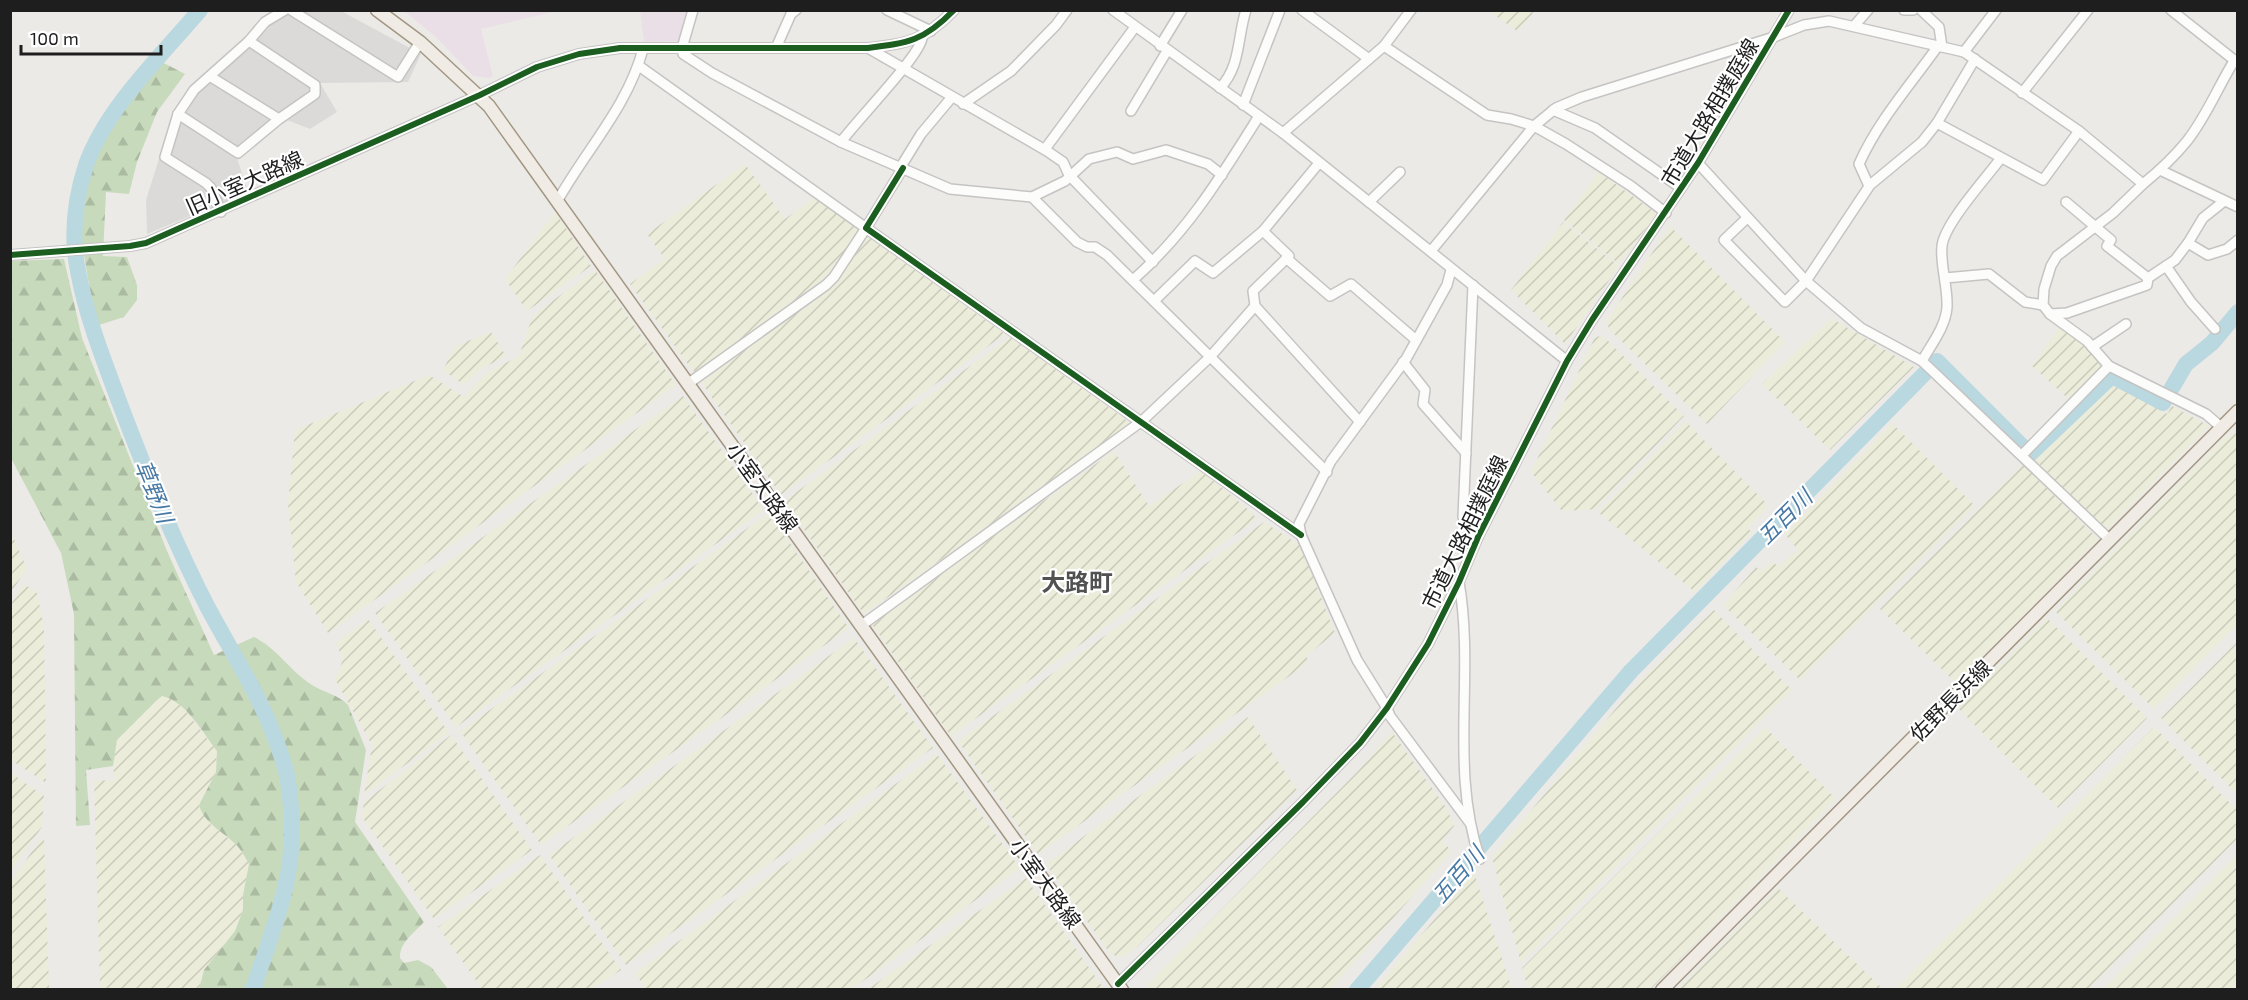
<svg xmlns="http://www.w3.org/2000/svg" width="2248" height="1000" viewBox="0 0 2248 1000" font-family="'Exo 2','Noto Sans JP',sans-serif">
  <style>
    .residential { fill: #dbdad8 }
    .industrial { fill: #eadfe6 }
    .farmland { fill: url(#farmland-furrows) }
    .forest { fill: url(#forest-firs) }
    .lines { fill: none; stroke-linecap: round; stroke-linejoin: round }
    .river { stroke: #bad8df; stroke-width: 16 }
    .minor-casing { stroke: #c5c4c3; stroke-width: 12 }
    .major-casing { stroke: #a29783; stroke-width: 15 }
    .minor { stroke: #fcfcfb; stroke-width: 9 }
    .major { stroke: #f0ebe4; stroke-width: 12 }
    .cycleway-casing { stroke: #fff; stroke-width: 10 }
    .cycleway { stroke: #1b5e20; stroke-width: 6 }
    .labels { text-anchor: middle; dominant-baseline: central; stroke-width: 4.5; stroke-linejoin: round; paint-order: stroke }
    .street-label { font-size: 21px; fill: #1e1e1e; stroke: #fff }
    .water-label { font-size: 22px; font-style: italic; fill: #4879a4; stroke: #fff }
    .quarter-label { font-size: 24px; font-weight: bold; fill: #515151; stroke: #fff }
  </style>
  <defs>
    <pattern id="farmland-furrows" width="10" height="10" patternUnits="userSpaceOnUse" patternTransform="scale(1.5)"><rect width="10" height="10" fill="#ececda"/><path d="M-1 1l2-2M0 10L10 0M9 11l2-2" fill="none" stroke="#cacabb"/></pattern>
    <pattern id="forest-firs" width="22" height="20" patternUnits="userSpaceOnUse" patternTransform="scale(1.5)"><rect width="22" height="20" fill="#c8dabc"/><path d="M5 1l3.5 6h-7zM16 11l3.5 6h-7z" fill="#abbba1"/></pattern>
  </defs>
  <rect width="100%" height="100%" fill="#eceae7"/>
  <path class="residential" d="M275,11H341L421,54L408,82L320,83L337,112L310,129L287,120L237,158L248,192L147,234L146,200L169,127L178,107Z"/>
  <g class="industrial">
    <path d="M404,11H557L481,29L493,76L489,78L473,76L437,38Z"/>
    <path d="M640,11H686L679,41L644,42Z"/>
  </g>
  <g class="farmland">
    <path d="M1489,11H1534L1528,21L1517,31Z"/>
    <path d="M745,164L785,219L814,198L857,228L856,235L825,278L697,371H693L630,284L665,259L647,234Z"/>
    <path d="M1599,172L1657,214L1619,264L1564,220Z"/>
    <path d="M555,212L591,266L527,311L505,279Z"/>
    <path d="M1563,222L1619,266L1565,344L1511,290Z"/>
    <path d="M1670,226L1785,342L1707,424L1610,330L1606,322Z"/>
    <path d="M867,236L1005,334L781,495L701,382L838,281Z"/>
    <path d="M595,270L676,385L328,633L296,582L288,503L295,430L429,375L464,397L486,373L519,356L533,315Z"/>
    <path d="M1831,318L1914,367L1830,450L1762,384Z"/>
    <path d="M2060,326L2102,362V370L2071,401L2032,366Z"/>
    <path d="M491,332L506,356L481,369L464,385L443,370L455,346Z"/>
    <path d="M1603,336L1684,416L1595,509L1562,511L1531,472L1595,337Z"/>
    <path d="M1010,337L1126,420L1130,426L864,614L784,501Z"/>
    <path d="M2111,382L2167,414L2172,406L2209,426L2106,530L2034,459Z"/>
    <path d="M683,396L764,510L456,727L375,613Z"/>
    <path d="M1685,421L1766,503L1767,508L1748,528L1752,533L1695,592L1598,512Z"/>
    <path d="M1892,423L1975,506L1800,680L1723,605L1756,567L1761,571L1772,562L1778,566L1798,550L1785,534Z"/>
    <path d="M2237,432V625L2154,709L2055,611L2224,438Z"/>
    <path d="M1114,451L1149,506L1201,471L1249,510L1257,519L951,736L871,623Z"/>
    <path d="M2023,464L2098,539L1956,683L1880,609Z"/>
    <path d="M769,513L849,628L541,845L460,731Z"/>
    <path d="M1264,522L1301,546L1335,633L1306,656L1309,662L1038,854L958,741Z"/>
    <path d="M11,532L27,569L11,592H10Z"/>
    <path d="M24,584L37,593L44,628L46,783L11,760V604Z"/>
    <path d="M1714,610L1792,690L1521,963L1492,857L1633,688Z"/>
    <path d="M2047,618L2147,718L2058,808L1958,708Z"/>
    <path d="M368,619L449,733L364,795L372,745L335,679L343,660L336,643Z"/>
    <path d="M854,638L933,748L626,965L549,855Z"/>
    <path d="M2237,642V794L2161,718Z"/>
    <path d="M162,696L169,698L181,705L217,751L216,772L199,805L210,824L238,846L249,864L243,895V910L235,931L204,970L199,989H100L94,780L115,781L113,766L117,740Z"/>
    <path d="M1248,717L1297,790L1137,947L1125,956L1117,957L1109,952L1046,864Z"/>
    <path d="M1765,727L1836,799L1651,989H1528L1522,968Z"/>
    <path d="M2154,727L2237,810V839L2088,989H1895Z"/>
    <path d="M1392,732L1447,809L1454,826L1442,841L1452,851L1331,989H1147L1149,983L1358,771Z"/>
    <path d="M451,735L532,850L434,919L362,817L364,802Z"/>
    <path d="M937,754L1020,868L852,989H646L635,973Z"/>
    <path d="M11,773L44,796L42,827L11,871Z"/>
    <path d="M41,838L44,840L49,989H11V882Z"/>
    <path d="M540,855L621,970L592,989H482L438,927Z"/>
    <path d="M2237,855V989H2103Z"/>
    <path d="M1474,873L1512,989L1376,988Z"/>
    <path d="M1026,878L1104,989H868Z"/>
    <path d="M1778,888L1881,987L1879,990L1678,989Z"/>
  </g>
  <g class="forest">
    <path d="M158,60L185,74L157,112L137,162L129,194L106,192L103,256L127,257L137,285V300L124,317L96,326L80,232L88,174L113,123Z"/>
    <path d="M64,259L82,338L167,551L214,655L254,637C277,648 290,671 312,685C323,692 339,695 348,705L366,750L355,822L424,922C415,932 399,943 400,958L404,963L418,960L431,967L448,989H199L204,970L235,931L243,910V895L249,864C246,859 243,853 239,848C226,832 205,826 199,805L216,772L217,751C203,733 186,701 162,696L156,701L117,740L113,766L86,770L90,825L76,826L74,614L61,553L11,458V261Z"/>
  </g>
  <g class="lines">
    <g class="river">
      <path d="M200,10C161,56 106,108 86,165C75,199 71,237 78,271C86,316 104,361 120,404C146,473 173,540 207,606C232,653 262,698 279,749C282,758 285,766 287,775C291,799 293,825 291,850C289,892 266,949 253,990"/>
      <path d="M1357,990L1631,671L1937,361L2030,454L2112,376L2163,403L2186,364L2212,343L2238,312"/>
    </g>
    <defs>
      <g id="minor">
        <path d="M291,10L398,77L420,42"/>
        <path d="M693,10L682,48L683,54L712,73L841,142L950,189L1032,197L1065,181L1089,159L1117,152L1133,159L1166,150L1208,164L1222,175"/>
        <path d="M887,10L931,31"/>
        <path d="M1113,10L1283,133L1567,361"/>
        <path d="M1302,10L1369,59"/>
        <path d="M1904,10H1913"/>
        <path d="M1921,10L1939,27L1942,47"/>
        <path d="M2171,10L2238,63"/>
        <path d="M1854,26L1868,10"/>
        <path d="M1160,46L1182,10"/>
        <path d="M1384,46L1487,115L1511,119L1534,126L1566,144L1631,186L1666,213"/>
        <path d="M776,48L791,14L796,10"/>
        <path d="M868,48L1047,151L1063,162L1069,175L1153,262"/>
        <path d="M1964,52L1996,10"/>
        <path d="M639,66L866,228L834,277L826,285L689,383"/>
        <path d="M211,77L279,119"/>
        <path d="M1220,88C1241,66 1237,38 1246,10"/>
        <path d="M2022,93L2088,10"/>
        <path d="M963,104L1011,71L1056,25L1067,10"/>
        <path d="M1243,105L1280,10"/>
        <path d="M1553,110L1595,128L1681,188"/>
        <path d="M1131,111L1167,51"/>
        <path d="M178,114L238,153L279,119L315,94V85L249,41"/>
        <path d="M1937,123L2043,180L2079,131"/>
        <path d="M1283,133L1384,46L1411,10"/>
        <path d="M841,142C856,121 920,56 922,38"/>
        <path d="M1045,149L1135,27"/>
        <path d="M1319,163L1263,231L1289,256L1253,291L1255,306L1360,422"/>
        <path d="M1698,163L1806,281L1861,328L1922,361L2109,539"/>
        <path d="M900,168L921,134L952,97"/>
        <path d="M903,168L866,228L1301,535"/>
        <path d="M2160,170L2238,207"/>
        <path d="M2143,184L2113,213L2057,256L2051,266L2044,289L2043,305L2050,314L2087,341L2109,366L2206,414L2221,427"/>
        <path d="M1869,186L1859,164C1878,121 1911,84 1938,46"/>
        <path d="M1032,197L1077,242L1087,247H1095L1107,255L1327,472"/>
        <path d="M558,200C586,150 628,106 643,49"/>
        <path d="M1369,202L1400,172"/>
        <path d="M2066,202L2111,240L2107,246L2148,278"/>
        <path d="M221,212L211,188L206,183L165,157L178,114L194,90L249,41L265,22L285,10"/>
        <path d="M1747,218L1724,240L1785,302L1806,281L1870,185L1922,142L1937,123L1975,59"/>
        <path d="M2188,243L2208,255L2227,249L2238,240"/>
        <path d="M1431,251L1534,126L1556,108L1582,97L1774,37L1804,25L1829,21L1964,52L2079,131L2143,184C2159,171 2174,157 2187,141C2206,117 2218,87 2234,61"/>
        <path d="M10,255L130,246L146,243L480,95L537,67L579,54L620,48H868C908,43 924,41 954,10"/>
        <path d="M1286,258L1330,296L1351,284L1416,340"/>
        <path d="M2166,266L2191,302L2215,329"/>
        <path d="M1451,270L1447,285L1406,359L1331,461L1299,524L1301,535L1357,660L1387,708L1390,716L1470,823"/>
        <path d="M1945,278L1989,274L2025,302L2043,305"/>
        <path d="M1133,280C1188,231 1220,178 1259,116"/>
        <path d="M1473,285L1463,517L1478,537"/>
        <path d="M1154,301L1195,261L1213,273L1263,231"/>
        <path d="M2050,314L2067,313L2147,285L2148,278L2175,260L2188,243L2203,218L2223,202"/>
        <path d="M2092,347L2126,324"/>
        <path d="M1922,361C1931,345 1946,326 1947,307C1948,287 1940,265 1942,246C1944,224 1987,177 2001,158"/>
        <path d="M1403,362L1425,390L1423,404L1466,453"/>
        <path d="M2022,455L2109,366"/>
        <path d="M1459,582C1475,674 1449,769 1480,859"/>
        <path d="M862,625L1142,421L1210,357L1255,306"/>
        <path d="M1118,984L1303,802L1360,743L1387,708L1428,644L1459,582L1478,537L1567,361L1592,320L1698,163L1789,10"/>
      </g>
      <g id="major">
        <path d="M377,10L420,42L489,106L1122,990"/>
        <path d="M1662,990L2238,411"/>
      </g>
    </defs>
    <use href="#minor" class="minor-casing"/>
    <use href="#major" class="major-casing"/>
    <use href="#minor" class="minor"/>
    <use href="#major" class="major"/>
    <defs>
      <g id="cycleway">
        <path d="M903,168L866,228L1301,535"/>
        <path d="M10,255L130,246L146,243L480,95L537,67L579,54L620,48H868C908,43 924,41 954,10"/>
        <path d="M1118,984L1303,802L1360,743L1387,708L1428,644L1459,582L1478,537L1567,361L1592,320L1698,163L1789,10"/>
      </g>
    </defs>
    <use href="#cycleway" class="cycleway-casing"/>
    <use href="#cycleway" class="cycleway"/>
  </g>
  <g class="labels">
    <g class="street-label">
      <text transform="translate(1709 112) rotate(-59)">市道大路相撲庭線</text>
      <text transform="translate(244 182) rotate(-24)">旧小室大路線</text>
      <text transform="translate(763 487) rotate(54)">小室大路線</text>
      <text transform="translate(1464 532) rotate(-64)">市道大路相撲庭線</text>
      <text transform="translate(1950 700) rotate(-45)">佐野長浜線</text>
      <text transform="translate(1046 883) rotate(54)">小室大路線</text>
    </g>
    <g class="water-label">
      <text transform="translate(155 491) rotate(68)">草野川</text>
      <text transform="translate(1784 516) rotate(-45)">五百川</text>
      <text transform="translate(1457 874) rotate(-49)">五百川</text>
    </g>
    <g class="quarter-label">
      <text x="1077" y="581">大路町</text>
    </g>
  </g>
  <rect width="2248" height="1000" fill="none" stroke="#1e1e1e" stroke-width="24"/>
  <path d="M21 45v9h140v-9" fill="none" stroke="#1e1e1e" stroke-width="3"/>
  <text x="30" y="45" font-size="18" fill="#1e1e1e" stroke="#ffffff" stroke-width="4.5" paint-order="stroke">100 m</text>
</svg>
